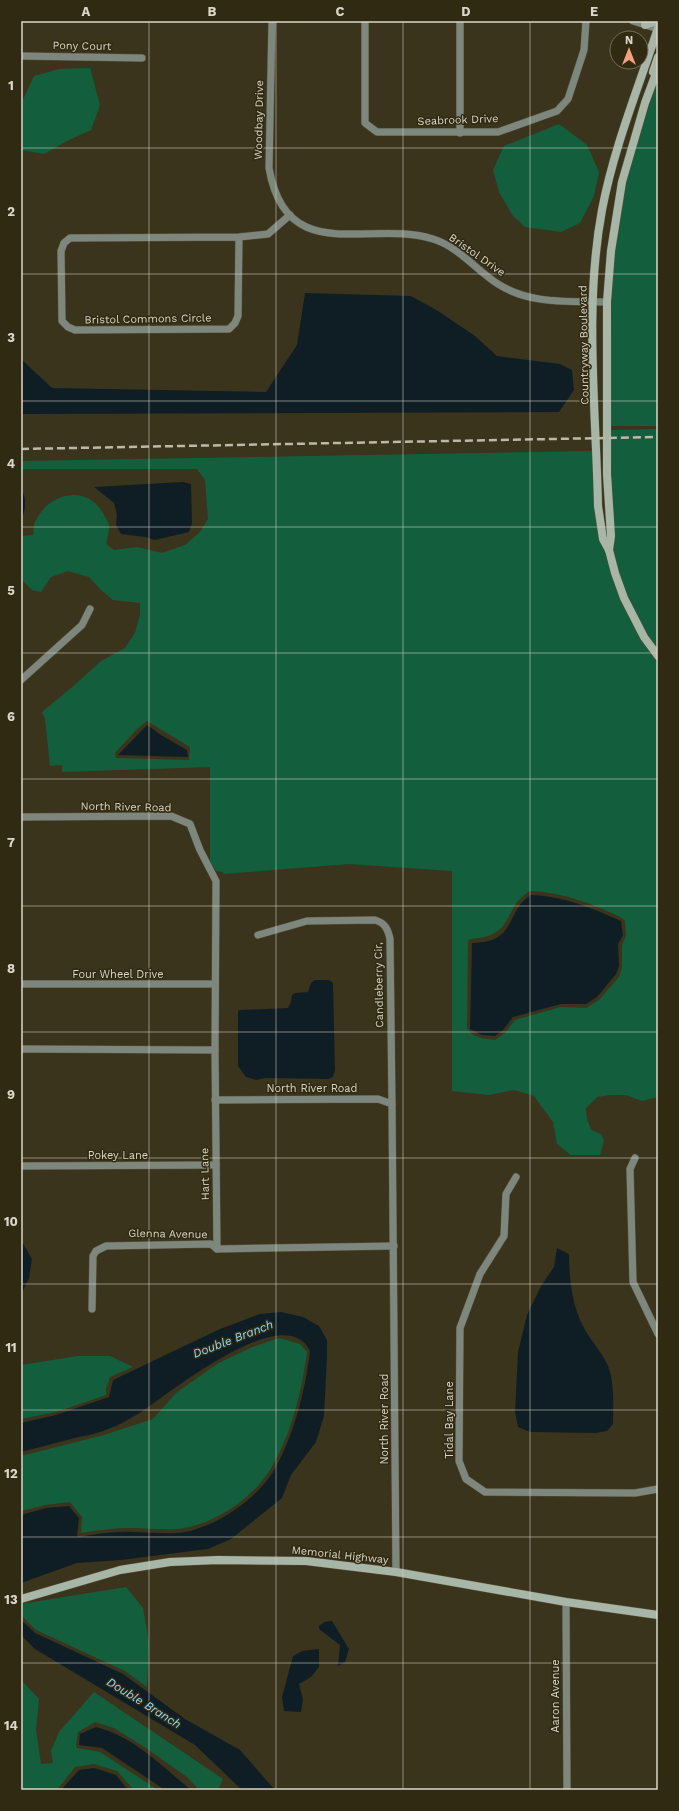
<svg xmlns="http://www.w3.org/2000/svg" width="679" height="1811" viewBox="0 0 679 1811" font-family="'Work Sans',sans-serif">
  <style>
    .green { fill: #135f3d; fill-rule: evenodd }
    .water { fill: #0f1e24 }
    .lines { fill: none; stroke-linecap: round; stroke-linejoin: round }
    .street-casing { stroke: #58513b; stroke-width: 8 }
    .secondary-casing { stroke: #58513b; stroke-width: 9 }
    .street { stroke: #7e877e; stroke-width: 7 }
    .secondary { stroke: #a7b6a7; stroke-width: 8 }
    .rail { stroke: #bdb9a9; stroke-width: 2.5; stroke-dasharray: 8 4; stroke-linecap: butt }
    .grid { fill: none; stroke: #dad6c8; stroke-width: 1; stroke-opacity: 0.55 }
    .labels { text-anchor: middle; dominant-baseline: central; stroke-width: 3; stroke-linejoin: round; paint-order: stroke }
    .street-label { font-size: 11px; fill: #dad6c8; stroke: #312a12 }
    .water-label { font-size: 12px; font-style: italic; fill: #8ddcfb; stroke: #312a12 }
    .neatline { fill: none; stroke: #dad6c8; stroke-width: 1.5 }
    .grid-label { font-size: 13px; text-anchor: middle; font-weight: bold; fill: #dad6c8 }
  </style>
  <rect width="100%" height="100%" fill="#3b341c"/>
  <g class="green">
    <path d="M90,68L100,105L91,130L67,141L44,154L21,150V104L34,76L59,69Z"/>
    <path d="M658,80V426H611C611,344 608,262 626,181C634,147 647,113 658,80Z"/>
    <path d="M559,124L587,145L599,172L594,196L580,223L561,232L525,227L513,216L499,192L493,170L504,146Z"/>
    <path d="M658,429V649C641,626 616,582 614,553C611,517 611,478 611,441V430Z"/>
    <path d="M593,449L594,506L599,541L605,551L612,578L620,599L640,639L658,663V1097L642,1101L626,1095H610L597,1097L586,1108L587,1119L591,1130L601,1134L604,1140L600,1155H571L557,1144L553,1122L534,1096L514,1090L489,1095L452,1091V871L349,864L223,874V872L216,871L210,861V767L62,772V765L50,766L45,719L42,712L77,683L101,661L125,648L135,633L140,615V603L113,600L101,590L89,577L68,571L51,577L41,592L32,590L21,579V536L33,535C34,531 33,524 36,520C51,491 90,484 105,517C107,520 110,525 109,528C109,533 107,539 106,544L114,550L137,547L162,553L185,545L200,532L208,519L205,480L197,469H21V461L591,451ZM147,721L190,747L189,760L116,758L115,753L138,728ZM530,891C563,892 593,904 622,918L625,921L626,936L622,945V968L619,977L599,1000L586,1008L561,1007L515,1020L505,1033L495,1040C485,1039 472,1038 467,1028L468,942L470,939C516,937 502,907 530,891Z"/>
    <path d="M279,1338L300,1344L307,1352C302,1390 291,1436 270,1470C252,1498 216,1523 184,1528C167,1531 149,1528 132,1528C115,1528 98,1530 81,1533L82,1517L70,1502L45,1505L21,1511V1456L104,1435L153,1419L176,1393L217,1364L250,1348Z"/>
    <path d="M78,1356H110L133,1367L110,1377L106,1389V1395L56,1412L21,1419V1365Z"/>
    <path d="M126,1587L143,1608L149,1643L147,1687L125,1671L36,1630L21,1615V1604Z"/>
    <path d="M21,1680L39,1699L36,1730L41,1764L53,1763L51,1751L59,1732L94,1692L223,1779L218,1790H199L187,1777L146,1748L114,1728L95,1722L78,1732L76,1745L77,1748L100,1752L158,1790H134L117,1771L94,1764L75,1767L57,1790H21Z"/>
  </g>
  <g class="water">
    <path d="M305,293L411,296L438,311L475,336L497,356L560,364L572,370L574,390L559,412L23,414L22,360L52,388L266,392L297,345Z"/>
    <path d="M183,482L191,484L192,523L189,532L155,540L145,537L121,534L116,525L117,515L114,503L94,487Z"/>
    <path d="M21,488C27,500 26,508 21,521Z"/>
    <path d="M147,725L161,735L187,750L188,757L118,755Z"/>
    <path d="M531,895C563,896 592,908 621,921L623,935L618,944L619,966L616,974L597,997L586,1004H561L513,1017L503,1030L495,1036L482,1035L470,1029L472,943C518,943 505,910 531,895Z"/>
    <path d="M315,980H329L333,983L335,1070L333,1077L328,1079L266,1078L256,1080L246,1077L238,1066V1012L239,1010L288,1008L291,1002L292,995L295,993L308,992L311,983Z"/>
    <path d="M21,1240L32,1259L29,1278L21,1295Z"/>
    <path d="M557,1248L569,1254C569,1278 572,1305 583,1326C590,1340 602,1352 608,1366C615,1384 613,1406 613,1424L607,1431L595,1433L530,1432L518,1427L515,1412L518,1352L527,1315L541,1286L554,1267Z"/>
    <path d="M281,1312L303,1317L319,1326L327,1340V1356L324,1416L316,1442L291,1475L282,1498L231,1539L208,1549L121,1560L77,1563L21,1583V1515L46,1508L69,1506L79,1518L77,1535L79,1537C97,1534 115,1531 133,1532C150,1532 168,1535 185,1532C217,1526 255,1500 273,1472C294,1436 305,1392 310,1351C285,1298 169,1394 141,1412C130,1419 116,1427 103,1431C93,1435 81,1436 71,1439C54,1443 38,1448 21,1452V1423L56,1415L109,1397L113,1380L220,1329L260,1314Z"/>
    <path d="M21,1620L35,1633L123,1674L185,1719L240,1750L275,1790H242L195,1745L35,1649L21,1635Z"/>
    <path d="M332,1621L349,1649L345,1662L338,1666L340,1645L319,1629V1626L324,1622Z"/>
    <path d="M319,1649V1667L311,1677L299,1684L303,1699L301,1712L284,1711L282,1697L293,1656L302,1651Z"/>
    <path d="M96,1727C133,1736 162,1766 191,1790H165L102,1748L79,1745L80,1734Z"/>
    <path d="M94,1768L116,1775L128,1790H61L79,1770Z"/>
  </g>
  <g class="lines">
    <defs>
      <g id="street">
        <path d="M272,21L269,168C286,268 370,219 433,239C459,247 476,270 498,284C531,305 570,301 607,302"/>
        <path d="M365,21V123L377,132H498L557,111L568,99L584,50L586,21"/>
        <path d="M633,21L658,29"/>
        <path d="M21,56L142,58"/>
        <path d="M460,133V21"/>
        <path d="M239,237L238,316L235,323L229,329L75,330L68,327L62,321L61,251L64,243L70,238L239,237L268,234L290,215"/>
        <path d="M21,680L82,625L90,609"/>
        <path d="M21,817L171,816L190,824L200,850L216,881L215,1050L217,1249"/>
        <path d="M258,935L307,921L375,920C385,923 388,929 390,939L392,1104"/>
        <path d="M21,984H215"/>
        <path d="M21,1049L215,1050"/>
        <path d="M215,1100L378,1099L392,1104L396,1572"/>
        <path d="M635,1158L630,1169L633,1282L658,1334"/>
        <path d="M21,1166L216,1165"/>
        <path d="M516,1177L506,1194L504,1236L480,1274L460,1328L459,1461L466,1479L485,1492L635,1493L658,1489"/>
        <path d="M92,1309L93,1256L96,1251L106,1246L211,1244L217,1249L394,1246"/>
        <path d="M566,1602L567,1790"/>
      </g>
      <g id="secondary">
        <path d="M645,25L657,21"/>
        <path d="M658,28C638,89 614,147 602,210C584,307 596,408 598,506L603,539L609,550L615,573L624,598L644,637L658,656"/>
        <path d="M653,72L658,57"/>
        <path d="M609,550L611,536L607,474V302L611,251L622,182L645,103L658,68"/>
        <path d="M21,1599L120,1570L170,1562L218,1560L306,1561L396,1572L566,1602L658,1615"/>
      </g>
    </defs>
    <use href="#street" class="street-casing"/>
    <use href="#secondary" class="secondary-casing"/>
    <use href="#street" class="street"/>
    <use href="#secondary" class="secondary"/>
    <path class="rail" d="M21,449L658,437"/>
  </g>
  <path class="grid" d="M149,21V1790M276,21V1790M403,21V1790M530,21V1790M21,148H658M21,274H658M21,401H658M21,527H658M21,653H658M21,779H658M21,906H658M21,1032H658M21,1158H658M21,1284H658M21,1410H658M21,1537H658M21,1663H658"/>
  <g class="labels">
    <g class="street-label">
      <text transform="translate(82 46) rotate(1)">Pony Court</text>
      <text transform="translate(259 120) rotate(-89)">Woodbay Drive</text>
      <text transform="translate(458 120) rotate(-2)">Seabrook Drive</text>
      <text transform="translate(477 255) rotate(35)">Bristol Drive</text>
      <text transform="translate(148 319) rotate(-1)">Bristol Commons Circle</text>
      <text transform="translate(584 345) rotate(-91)">Countryway Boulevard</text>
      <text transform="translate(126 807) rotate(1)">North River Road</text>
      <text x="118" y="974">Four Wheel Drive</text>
      <text transform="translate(379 985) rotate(-91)">Candleberry Cir,</text>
      <text x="312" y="1088">North River Road</text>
      <text x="118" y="1155">Pokey Lane</text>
      <text transform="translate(205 1174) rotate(-91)">Hart Lane</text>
      <text transform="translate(168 1234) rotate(1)">Glenna Avenue</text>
      <text transform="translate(384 1419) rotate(-90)">North River Road</text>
      <text transform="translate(449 1420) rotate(-90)">Tidal Bay Lane</text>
      <text transform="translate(340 1555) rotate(6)">Memorial Highway</text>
      <text transform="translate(555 1696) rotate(-90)">Aaron Avenue</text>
    </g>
    <g class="water-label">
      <text transform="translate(233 1339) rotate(-21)">Double Branch</text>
      <text transform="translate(144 1703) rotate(32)">Double Branch</text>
    </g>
  </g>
  <rect width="679" height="1811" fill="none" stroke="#312a12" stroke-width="44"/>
  <g transform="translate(629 50)"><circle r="19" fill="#312a12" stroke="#756f5b"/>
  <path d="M0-3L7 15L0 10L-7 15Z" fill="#f2a07f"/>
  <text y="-6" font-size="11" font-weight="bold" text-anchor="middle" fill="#dad6c8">N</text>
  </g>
  <rect x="22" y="22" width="635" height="1767" class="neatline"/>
  <g class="grid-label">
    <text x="86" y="16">A</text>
    <text x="212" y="16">B</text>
    <text x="340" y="16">C</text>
    <text x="466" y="16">D</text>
    <text x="594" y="16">E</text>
    <text x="11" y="90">1</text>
    <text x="11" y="216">2</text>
    <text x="11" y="342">3</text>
    <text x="11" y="468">4</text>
    <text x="11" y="595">5</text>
    <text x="11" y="721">6</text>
    <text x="11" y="847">7</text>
    <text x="11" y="973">8</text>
    <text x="11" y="1099">9</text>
    <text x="11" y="1226">10</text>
    <text x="11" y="1352">11</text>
    <text x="11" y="1478">12</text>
    <text x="11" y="1604">13</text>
    <text x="11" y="1730">14</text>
  </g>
</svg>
